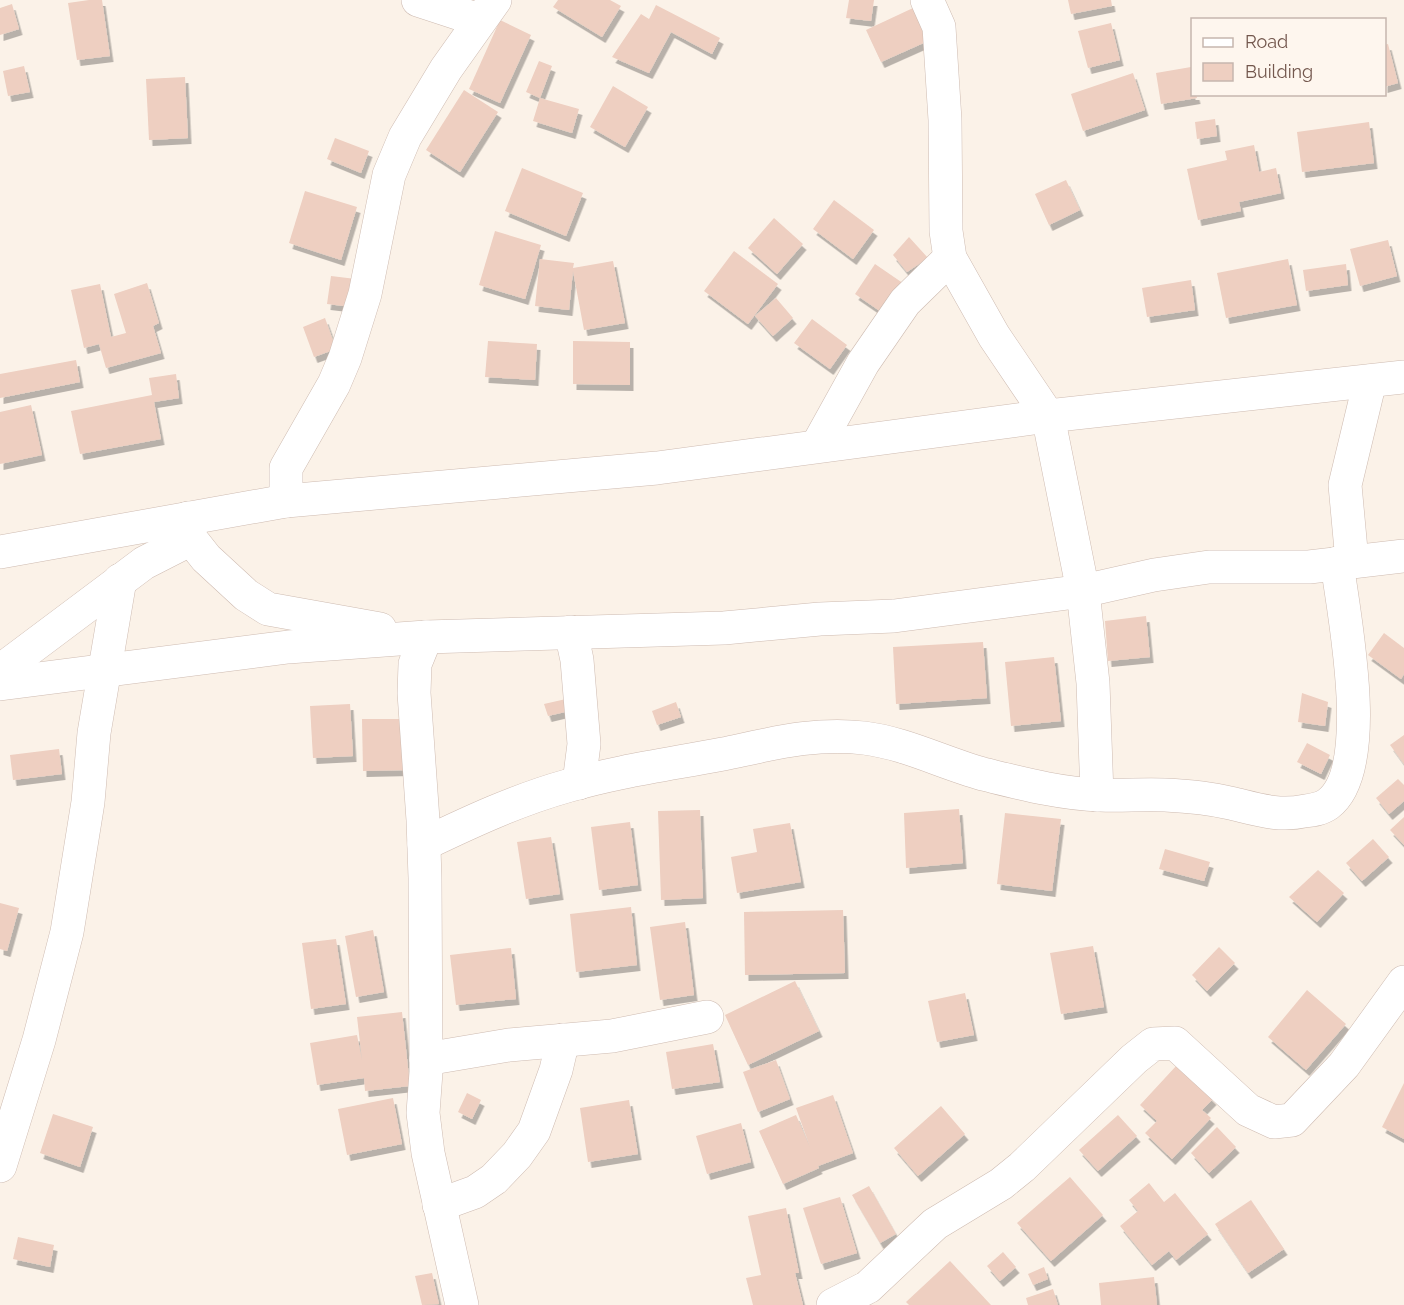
<svg xmlns="http://www.w3.org/2000/svg" width="1404" height="1305" viewBox="0 0 1404 1305" font-family="Raleway,sans-serif">
  <style>
    .building { fill: #eecfc1; filter: url(#shadow) }
    .lines { fill: none; stroke-linecap: round; stroke-linejoin: round }
    .minor-casing { stroke: #cebbb1; stroke-width: 34 }
    .minor { stroke: #fff; stroke-width: 33 }
  </style>
  <defs>
    <filter id="shadow"><feDropShadow dx="3.5" dy="6" stdDeviation="0" flood-color="#0004"/></filter>
  </defs>
  <rect width="100%" height="100%" fill="#fbf2e8"/>
  <g class="building">
    <path d="M89,0H102L110,56L77,60L68,3Z"/>
    <path d="M558,0H610L621,6L602,37L553,7Z"/>
    <path d="M849,0H874L871,21L846,18Z"/>
    <path d="M1068,0H1111L1112,6L1071,14Z"/>
    <path d="M12,4L19,29L0,35V8Z"/>
    <path d="M656,5L720,38L712,54L671,32L649,73L612,57L641,14L649,19Z"/>
    <path d="M913,8L928,41L881,62L866,30Z"/>
    <path d="M500,20L531,35L500,103L469,89Z"/>
    <path d="M1111,23L1120,60L1088,68L1078,31Z"/>
    <path d="M1388,44L1398,83L1384,87V45Z"/>
    <path d="M539,61L552,66L540,98L579,109L572,133L533,121L540,98L526,92Z"/>
    <path d="M24,66L30,92L8,96L3,71Z"/>
    <path d="M1191,67L1192,94H1196L1197,98L1161,104L1156,73Z"/>
    <path d="M1133,73L1145,110L1083,131L1071,94Z"/>
    <path d="M185,77L188,138L149,140L146,79Z"/>
    <path d="M613,86L648,107L625,147L590,127Z"/>
    <path d="M464,90L498,112L460,172L426,150Z"/>
    <path d="M1215,119L1217,136L1197,139L1195,122Z"/>
    <path d="M1369,122L1374,163L1302,172L1297,132Z"/>
    <path d="M335,138L369,151L361,173L327,159Z"/>
    <path d="M1254,145L1259,172L1276,168L1281,193L1239,202L1241,211L1198,220L1187,169L1227,160L1225,151Z"/>
    <path d="M522,168L583,193L566,236L505,211Z"/>
    <path d="M1066,180L1080,210L1049,225L1035,194Z"/>
    <path d="M305,191L357,207L341,260L289,243Z"/>
    <path d="M834,200L874,230L853,259L813,229Z"/>
    <path d="M774,218L803,244L777,274L748,248Z"/>
    <path d="M495,231L541,245L525,299L479,285Z"/>
    <path d="M909,237L928,258L907,272L893,255Z"/>
    <path d="M1388,240L1397,276L1360,286L1350,249Z"/>
    <path d="M734,251L778,284L748,324L704,291Z"/>
    <path d="M540,259L574,263L573,268L613,261L625,323L584,330L573,271L569,310L535,306Z"/>
    <path d="M1288,259L1297,305L1226,318L1217,273Z"/>
    <path d="M875,264L910,288L890,318L855,294Z"/>
    <path d="M1346,264L1348,285L1306,291L1303,270Z"/>
    <path d="M331,276L364,280L361,308L327,304Z"/>
    <path d="M1191,280L1195,310L1147,317L1142,288Z"/>
    <path d="M147,283L159,323L153,326L161,353L106,368L99,344L84,348L71,290L100,284L111,337L126,333L114,294Z"/>
    <path d="M776,298L793,318L773,336L755,316Z"/>
    <path d="M325,318L336,349L314,357L303,327Z"/>
    <path d="M812,319L847,345L830,369L794,343Z"/>
    <path d="M488,341L537,344L535,380L485,377Z"/>
    <path d="M573,341L630,342V385L573,384Z"/>
    <path d="M76,360L80,382L0,398V374Z"/>
    <path d="M176,374L179,398L154,402L161,439L80,454L71,411L152,395L149,378Z"/>
    <path d="M31,405L42,455L0,464V412Z"/>
    <path d="M1146,616L1150,657L1108,661L1105,621Z"/>
    <path d="M1384,633L1404,648V674L1401,679L1368,655Z"/>
    <path d="M983,642L987,698L896,704L893,647Z"/>
    <path d="M1054,657L1061,721L1011,726L1005,662Z"/>
    <path d="M1302,693L1328,702L1325,726L1298,722Z"/>
    <path d="M566,699L569,711L548,716L544,704Z"/>
    <path d="M676,702L681,717L657,725L652,711Z"/>
    <path d="M350,704L353,756L313,758L310,706Z"/>
    <path d="M362,719H407L408,770L363,771Z"/>
    <path d="M1404,735V764L1390,745Z"/>
    <path d="M1307,743L1330,755L1321,774L1297,762Z"/>
    <path d="M59,749L62,774L13,780L10,755Z"/>
    <path d="M1398,779L1404,785V801L1389,814L1376,798Z"/>
    <path d="M959,809L963,863L906,868L904,813Z"/>
    <path d="M700,810L703,898L661,900L658,811Z"/>
    <path d="M1005,813L1061,819L1052,891L997,884Z"/>
    <path d="M1404,817V845L1390,830Z"/>
    <path d="M630,822L638,885L599,890L591,827Z"/>
    <path d="M790,823L801,882L737,893L731,857L757,852L753,829Z"/>
    <path d="M551,837L560,894L526,899L517,842Z"/>
    <path d="M1373,839L1389,857L1362,881L1346,863Z"/>
    <path d="M1165,849L1210,862L1204,881L1159,869Z"/>
    <path d="M1318,870L1344,893L1317,922L1289,897Z"/>
    <path d="M0,903L19,908L7,951L0,949Z"/>
    <path d="M631,907L637,965L576,972L570,914Z"/>
    <path d="M843,910L845,973L745,975L744,912Z"/>
    <path d="M685,922L694,995L660,1000L650,927Z"/>
    <path d="M373,930L384,992L356,997L345,936Z"/>
    <path d="M336,939L346,1004L311,1009L302,943Z"/>
    <path d="M1093,946L1104,1007L1061,1014L1050,953Z"/>
    <path d="M1219,947L1235,963L1207,991L1192,975Z"/>
    <path d="M511,948L516,999L456,1005L450,955Z"/>
    <path d="M795,981L819,1031L748,1065L725,1015Z"/>
    <path d="M1307,990L1346,1024L1306,1070L1268,1037Z"/>
    <path d="M965,993L974,1035L937,1042L928,1001Z"/>
    <path d="M402,1012L410,1086L365,1091L364,1078L317,1085L310,1043L357,1035L362,1060L357,1017Z"/>
    <path d="M713,1044L720,1082L672,1089L666,1052Z"/>
    <path d="M776,1060L790,1099L758,1112L743,1072Z"/>
    <path d="M1177,1065L1213,1099L1202,1110L1211,1118L1172,1159L1145,1133L1157,1121L1140,1105Z"/>
    <path d="M1404,1083V1139L1382,1127Z"/>
    <path d="M467,1093L481,1100L472,1119L458,1112Z"/>
    <path d="M833,1095L853,1153L818,1166L819,1168L783,1184L759,1131L796,1115L810,1147L796,1108Z"/>
    <path d="M393,1098L402,1144L347,1155L338,1109Z"/>
    <path d="M629,1100L638,1154L588,1162L580,1108Z"/>
    <path d="M941,1106L965,1134L918,1176L894,1148Z"/>
    <path d="M53,1114L93,1127L80,1167L40,1153Z"/>
    <path d="M1118,1115L1137,1136L1098,1171L1079,1150Z"/>
    <path d="M741,1123L751,1162L707,1174L696,1136Z"/>
    <path d="M1217,1127L1236,1147L1209,1173L1191,1153Z"/>
    <path d="M1070,1177L1103,1215L1051,1261L1017,1223Z"/>
    <path d="M1149,1183L1164,1202L1175,1193L1208,1234L1176,1260L1169,1251L1152,1265L1120,1226L1138,1211L1129,1200Z"/>
    <path d="M869,1186L896,1234L880,1243L852,1195Z"/>
    <path d="M840,1197L857,1253L821,1264L803,1208Z"/>
    <path d="M1251,1200L1284,1249L1248,1273L1215,1224Z"/>
    <path d="M786,1208L799,1273H795L803,1305H753L746,1278L761,1275L748,1216Z"/>
    <path d="M18,1237L54,1245L50,1267L13,1259Z"/>
    <path d="M1003,1252L1016,1267L1000,1281L987,1266Z"/>
    <path d="M950,1261L991,1305H909L906,1302Z"/>
    <path d="M1044,1267L1048,1279L1033,1285L1028,1274Z"/>
    <path d="M432,1273L439,1304L422,1305L415,1276Z"/>
    <path d="M1154,1277L1157,1305H1101L1099,1283Z"/>
    <path d="M1053,1289L1058,1305H1028L1026,1298Z"/>
  </g>
  <g class="lines">
    <defs>
      <g id="minor">
        <path d="M418,0L479,20"/>
        <path d="M927,0L939,27L945,120L946,231L950,258L994,336L1048,416L1083,591L1093,683L1097,795"/>
        <path d="M817,446L863,363L905,302L950,258"/>
        <path d="M286,501V468L334,384L345,358L365,294L389,175L405,137L446,69L495,0"/>
        <path d="M188,518L191,539L206,558L246,595L268,609L380,629"/>
        <path d="M0,552L286,501L657,468L1048,416L1404,377"/>
        <path d="M1352,561L1345,485L1370,381"/>
        <path d="M571,632L577,660L584,744L579,783"/>
        <path d="M426,637L415,664L414,693L423,820L425,878L426,1072L423,1113L428,1153L462,1305"/>
        <path d="M0,671L144,563L191,539"/>
        <path d="M0,684L288,647L426,637L724,628L820,619L894,616L1083,591L1154,575L1209,567H1309L1404,556"/>
        <path d="M424,844C470,822 517,800 567,786C618,771 671,764 723,754C771,744 815,732 864,738C905,743 943,763 983,774C1020,783 1061,794 1100,795C1121,796 1143,794 1165,795C1186,796 1209,798 1230,803C1256,809 1278,817 1305,811C1313,810 1321,809 1328,804C1375,769 1344,616 1337,563"/>
        <path d="M426,1059L509,1045L612,1036L707,1017"/>
        <path d="M0,1166L39,1040L67,932L88,802L94,733L120,580"/>
        <path d="M439,1205L475,1192L494,1179L517,1155L534,1131L556,1070L563,1040"/>
        <path d="M833,1305L868,1287L935,1224L1001,1184L1022,1167L1134,1059L1153,1044L1175,1043L1248,1110L1274,1122L1292,1120L1344,1065L1404,982"/>
      </g>
    </defs>
    <use href="#minor" class="minor-casing"/>
    <use href="#minor" class="minor"/>
  </g>
  <rect x="1191" y="18" width="195" height="78" fill="#fef6ee" stroke="#c6b6ae" stroke-width="1.5"/>
  <rect x="1203" y="38" width="30" height="9" fill="#ffffff" stroke="#c6b6ae" stroke-width="1.5"/>
  <text x="1245" y="48" font-size="18" fill="#73574d">Road</text>
  <rect x="1203" y="63" width="30" height="18" fill="#eecfc1" stroke="#c6b6ae" stroke-width="1.5"/>
  <text x="1245" y="78" font-size="18" fill="#73574d">Building</text>
</svg>
